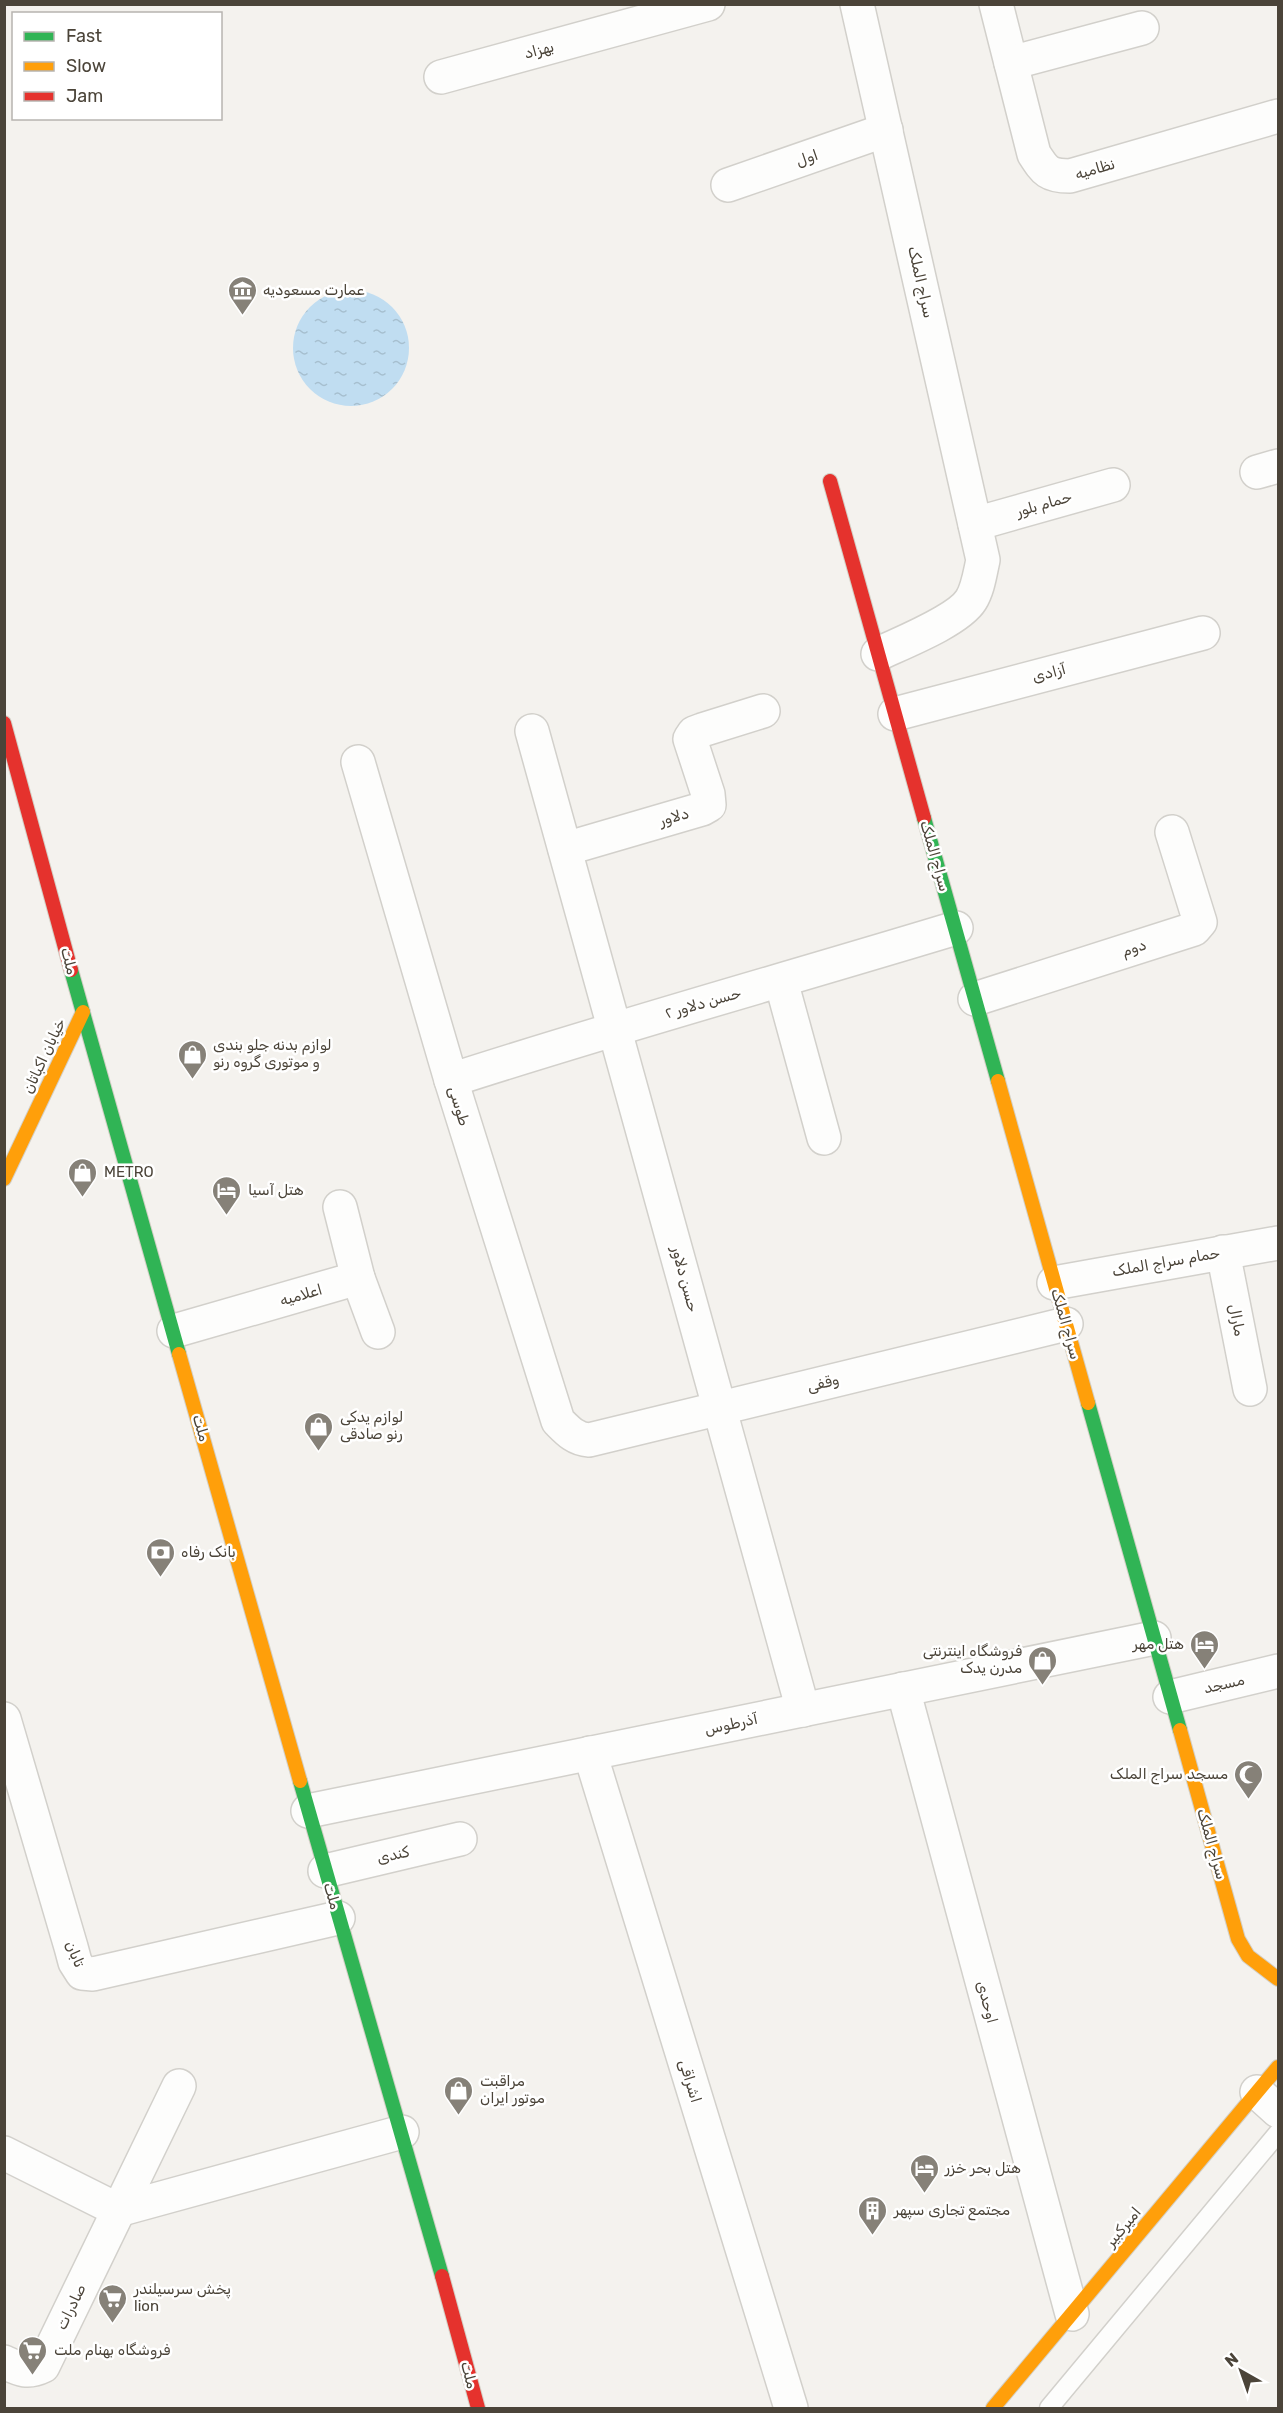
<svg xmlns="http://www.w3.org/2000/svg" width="1283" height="2413" viewBox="0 0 1283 2413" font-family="Rubik,'Noto Naskh Arabic',sans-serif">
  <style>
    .water { fill: url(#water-ripples) }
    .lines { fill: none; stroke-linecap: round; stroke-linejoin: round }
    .lane-casing { stroke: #d2d0cb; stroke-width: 21 }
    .street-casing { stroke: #d2d0cb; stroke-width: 36 }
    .fast-casing { stroke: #d3cfc5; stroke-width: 16 }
    .slow-casing { stroke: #d3cfc5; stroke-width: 16 }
    .jam-casing { stroke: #d3cfc5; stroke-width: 16 }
    .lane { stroke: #fdfdfc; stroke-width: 18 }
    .street { stroke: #fdfdfc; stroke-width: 33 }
    .fast { stroke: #30b455; stroke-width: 14 }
    .slow { stroke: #ff9f0a; stroke-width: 14 }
    .jam { stroke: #e5322d; stroke-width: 14 }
    .labels { text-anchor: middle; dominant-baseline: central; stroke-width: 5; stroke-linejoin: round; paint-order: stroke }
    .street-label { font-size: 15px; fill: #4b4439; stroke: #fff }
    .poi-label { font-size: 15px; fill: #4b4439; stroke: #fff; text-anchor: start }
  </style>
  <defs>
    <pattern id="water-ripples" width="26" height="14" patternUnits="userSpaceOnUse" patternTransform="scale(1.5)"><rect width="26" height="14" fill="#c0ddf1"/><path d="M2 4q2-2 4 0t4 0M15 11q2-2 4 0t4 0" fill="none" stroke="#a6bfcf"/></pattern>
  </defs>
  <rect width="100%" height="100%" fill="#f4f2ee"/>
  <circle class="water" cx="351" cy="348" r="58"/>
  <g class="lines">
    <defs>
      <path id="lane" d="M1049,2408L1278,2133"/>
      <g id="street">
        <path d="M857,4L983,560C980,573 978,589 971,600C958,621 901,643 878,654"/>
        <path d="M996,4L1034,154C1045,171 1048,176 1070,176L1278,116"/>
        <path d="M1011,63L1142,28"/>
        <path d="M441,77L708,4"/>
        <path d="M728,185L886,130"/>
        <path d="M1257,472L1278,466"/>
        <path d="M975,524L1113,485"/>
        <path d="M895,714L1203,633"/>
        <path d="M532,731L803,1710"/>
        <path d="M358,762L451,1080L558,1421C568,1431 575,1439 589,1440L1066,1324"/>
        <path d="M565,849L702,809L709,805L708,794L690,739L694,733L702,730L763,711"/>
        <path d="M781,981L824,1138"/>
        <path d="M975,999L1194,929L1200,922L1172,832"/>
        <path d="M451,1080C618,1026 788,979 956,928"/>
        <path d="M1223,1252L1250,1389"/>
        <path d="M358,1278L378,1332"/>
        <path d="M1054,1283L1278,1243"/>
        <path d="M174,1331L358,1278L340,1207"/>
        <path d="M903,1689L1072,2314"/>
        <path d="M1170,1697L1278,1671"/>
        <path d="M4,1719L71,1947L75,1962L82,1973L93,1974L338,1918"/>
        <path d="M590,1753L791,2408"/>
        <path d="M308,1811L1154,1638"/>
        <path d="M325,1871L460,1839"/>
        <path d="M1257,2092L1278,2111"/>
        <path d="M4,2153L118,2210L402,2132"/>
        <path d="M4,2362C19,2369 27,2374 43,2366L179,2086"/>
      </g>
      <g id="fast">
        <path d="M924,818L998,1081"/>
        <path d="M71,970L179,1354"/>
        <path d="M1088,1403L1180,1730"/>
        <path d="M300,1781L442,2276"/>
      </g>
      <g id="slow">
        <path d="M998,1081L1088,1403"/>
        <path d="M4,1179L83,1012"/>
        <path d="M179,1354L300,1781"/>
        <path d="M1180,1730L1238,1939L1248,1956L1278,1979"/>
        <path d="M993,2408L1278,2067"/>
      </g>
      <g id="jam">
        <path d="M830,481L924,818"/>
        <path d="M4,723L71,970"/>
        <path d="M442,2276L478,2408"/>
      </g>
    </defs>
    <use href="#lane" class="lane-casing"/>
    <use href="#street" class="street-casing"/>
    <use href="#fast" class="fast-casing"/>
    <use href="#slow" class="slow-casing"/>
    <use href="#jam" class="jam-casing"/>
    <use href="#lane" class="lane"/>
    <use href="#street" class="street"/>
    <use href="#fast" class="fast"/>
    <use href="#slow" class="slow"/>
    <use href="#jam" class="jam"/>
  </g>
  <defs>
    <symbol id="museum-pin" viewBox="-11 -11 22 30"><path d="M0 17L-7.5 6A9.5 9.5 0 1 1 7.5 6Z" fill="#868178" stroke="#fff"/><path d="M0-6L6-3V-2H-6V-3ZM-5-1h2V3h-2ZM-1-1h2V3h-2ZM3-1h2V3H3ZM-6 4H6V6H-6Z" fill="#fff"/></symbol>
    <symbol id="shop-pin" viewBox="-11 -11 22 30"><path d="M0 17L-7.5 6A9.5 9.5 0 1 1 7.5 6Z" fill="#868178" stroke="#fff"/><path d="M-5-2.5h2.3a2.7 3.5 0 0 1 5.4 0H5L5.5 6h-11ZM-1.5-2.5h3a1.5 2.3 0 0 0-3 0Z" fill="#fff"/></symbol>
    <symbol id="hotel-pin" viewBox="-11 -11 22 30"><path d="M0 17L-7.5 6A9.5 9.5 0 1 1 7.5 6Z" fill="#868178" stroke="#fff"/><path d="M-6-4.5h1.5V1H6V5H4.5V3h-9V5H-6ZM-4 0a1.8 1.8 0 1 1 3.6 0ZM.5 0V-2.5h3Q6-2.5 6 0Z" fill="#fff"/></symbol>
    <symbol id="bank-pin" viewBox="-11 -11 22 30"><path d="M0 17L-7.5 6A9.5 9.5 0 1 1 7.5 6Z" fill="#868178" stroke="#fff"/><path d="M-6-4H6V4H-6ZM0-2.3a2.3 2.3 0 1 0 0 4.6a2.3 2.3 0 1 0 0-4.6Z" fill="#fff"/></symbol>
    <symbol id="mosque-pin" viewBox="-11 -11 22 30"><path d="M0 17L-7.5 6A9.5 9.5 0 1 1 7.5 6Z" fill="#868178" stroke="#fff"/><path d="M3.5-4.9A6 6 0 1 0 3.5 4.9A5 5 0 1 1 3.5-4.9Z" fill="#fff"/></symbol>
    <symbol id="building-pin" viewBox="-11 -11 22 30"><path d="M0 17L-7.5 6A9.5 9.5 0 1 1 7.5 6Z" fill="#868178" stroke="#fff"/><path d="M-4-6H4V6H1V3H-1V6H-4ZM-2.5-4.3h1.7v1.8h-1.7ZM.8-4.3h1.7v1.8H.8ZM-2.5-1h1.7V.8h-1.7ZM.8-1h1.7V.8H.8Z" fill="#fff"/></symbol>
    <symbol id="supermarket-pin" viewBox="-11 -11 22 30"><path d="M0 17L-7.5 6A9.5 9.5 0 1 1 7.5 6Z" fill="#868178" stroke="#fff"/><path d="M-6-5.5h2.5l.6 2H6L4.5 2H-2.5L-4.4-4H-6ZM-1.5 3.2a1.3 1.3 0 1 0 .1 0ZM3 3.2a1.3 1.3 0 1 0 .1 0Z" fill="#fff"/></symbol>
  </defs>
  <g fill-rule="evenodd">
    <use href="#museum-pin" x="226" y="274" width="33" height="45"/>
    <use href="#shop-pin" x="176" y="1038" width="33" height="45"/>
    <use href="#shop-pin" x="66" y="1156" width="33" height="45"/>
    <use href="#hotel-pin" x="210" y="1174" width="33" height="45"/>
    <use href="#shop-pin" x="302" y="1410" width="33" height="45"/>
    <use href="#bank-pin" x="144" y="1536" width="33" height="45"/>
    <use href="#hotel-pin" x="1188" y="1628" width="33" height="45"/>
    <use href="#shop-pin" x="1026" y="1644" width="33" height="45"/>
    <use href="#mosque-pin" x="1232" y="1758" width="33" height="45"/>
    <use href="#shop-pin" x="442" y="2074" width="33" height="45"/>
    <use href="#hotel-pin" x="908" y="2152" width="33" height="45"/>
    <use href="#building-pin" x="856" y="2194" width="33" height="45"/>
    <use href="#supermarket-pin" x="96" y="2282" width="33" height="45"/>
    <use href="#supermarket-pin" x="16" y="2334" width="33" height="45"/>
  </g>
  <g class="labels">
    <g class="street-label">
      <text transform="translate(539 50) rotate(-15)">بهزاد</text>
      <text transform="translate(807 158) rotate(-19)">اول</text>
      <text transform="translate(1095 169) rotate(-16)">نظامیه</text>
      <text transform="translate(921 282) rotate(77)">سراج الملک</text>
      <text transform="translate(1044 504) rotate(-16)">حمام بلور</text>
      <text transform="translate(1049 673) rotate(-15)">آزادی</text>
      <text transform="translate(674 817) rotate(-16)">دلاور</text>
      <text transform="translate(935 856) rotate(74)">سراج الملک</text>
      <text transform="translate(1134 948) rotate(-18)">دوم</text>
      <text transform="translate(69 961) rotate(75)">ملت</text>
      <text transform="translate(703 1003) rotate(-16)">حسن دلاور ۲</text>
      <text transform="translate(44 1056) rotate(-65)">خیابان اکباتان</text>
      <text transform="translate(459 1106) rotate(73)">طوسی</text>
      <text transform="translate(1166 1262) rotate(-10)">حمام سراج الملک</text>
      <text transform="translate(685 1279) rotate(75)">حسن دلاور</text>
      <text transform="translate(301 1295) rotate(-16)">اعلامیه</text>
      <text transform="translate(1237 1320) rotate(79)">مارال</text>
      <text transform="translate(1066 1324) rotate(74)">سراج الملک</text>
      <text transform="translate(823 1383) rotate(-14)">وقفی</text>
      <text transform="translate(201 1428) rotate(74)">ملت</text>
      <text transform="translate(1224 1684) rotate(-13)">مسجد</text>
      <text transform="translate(731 1724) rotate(-12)">آذرطوس</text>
      <text transform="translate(1212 1844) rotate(74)">سراج الملک</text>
      <text transform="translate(393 1855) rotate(-13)">کندی</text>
      <text transform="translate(332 1896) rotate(74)">ملت</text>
      <text transform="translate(75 1954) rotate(67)">تابان</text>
      <text transform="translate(987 2002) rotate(75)">اوحدی</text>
      <text transform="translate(690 2081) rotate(73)">اشراقی</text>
      <text transform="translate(1123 2227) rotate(-50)">امیرکبیر</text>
      <text transform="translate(71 2307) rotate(-64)">صادرات</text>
      <text transform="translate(469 2375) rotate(75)">ملت</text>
    </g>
    <g class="poi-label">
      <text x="263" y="290">عمارت مسعودیه</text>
      <text x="213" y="1045">لوازم بدنه جلو بندی<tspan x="213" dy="17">و موتوری گروه رنو</tspan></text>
      <text x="104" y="1172">METRO</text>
      <text x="248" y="1190">هتل آسیا</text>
      <text x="340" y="1417">لوازم یدکی<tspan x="340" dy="17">رنو صادقی</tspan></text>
      <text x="181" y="1552">بانک رفاه</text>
      <text x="1184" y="1644" text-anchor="end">هتل مهر</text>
      <text x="1022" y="1651" text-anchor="end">فروشگاه اینترنتی<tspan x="1022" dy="17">مدرن یدک</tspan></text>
      <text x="1228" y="1774" text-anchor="end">مسجد سراج الملک</text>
      <text x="480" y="2081">مراقبت<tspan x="480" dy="17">موتور ایران</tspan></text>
      <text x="945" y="2168">هتل بحر خزر</text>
      <text x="894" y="2210">مجتمع تجاری سپهر</text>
      <text x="134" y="2289">پخش سرسیلندر<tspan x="134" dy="17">lion</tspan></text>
      <text x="54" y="2350">فروشگاه بهنام ملت</text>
    </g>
  </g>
  <rect width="1283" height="2413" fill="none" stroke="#4b4439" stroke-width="12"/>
  <rect x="12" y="12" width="210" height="108" fill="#ffffff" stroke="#b7b4b0" stroke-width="1.5"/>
  <rect x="24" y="32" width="30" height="9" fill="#30b455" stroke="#b7b4b0" stroke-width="1.5"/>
  <text x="66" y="42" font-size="18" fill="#4b4439">Fast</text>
  <rect x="24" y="62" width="30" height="9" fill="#ff9f0a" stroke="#b7b4b0" stroke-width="1.5"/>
  <text x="66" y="72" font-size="18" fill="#4b4439">Slow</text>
  <rect x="24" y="92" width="30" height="9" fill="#e5322d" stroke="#b7b4b0" stroke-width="1.5"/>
  <text x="66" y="102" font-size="18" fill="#4b4439">Jam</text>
  <g transform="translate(1241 2371) rotate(320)" stroke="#ffffff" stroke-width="4.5" paint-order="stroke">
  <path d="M0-4.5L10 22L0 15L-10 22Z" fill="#4b4439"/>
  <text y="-9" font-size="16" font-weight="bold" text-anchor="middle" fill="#4b4439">N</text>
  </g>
</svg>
